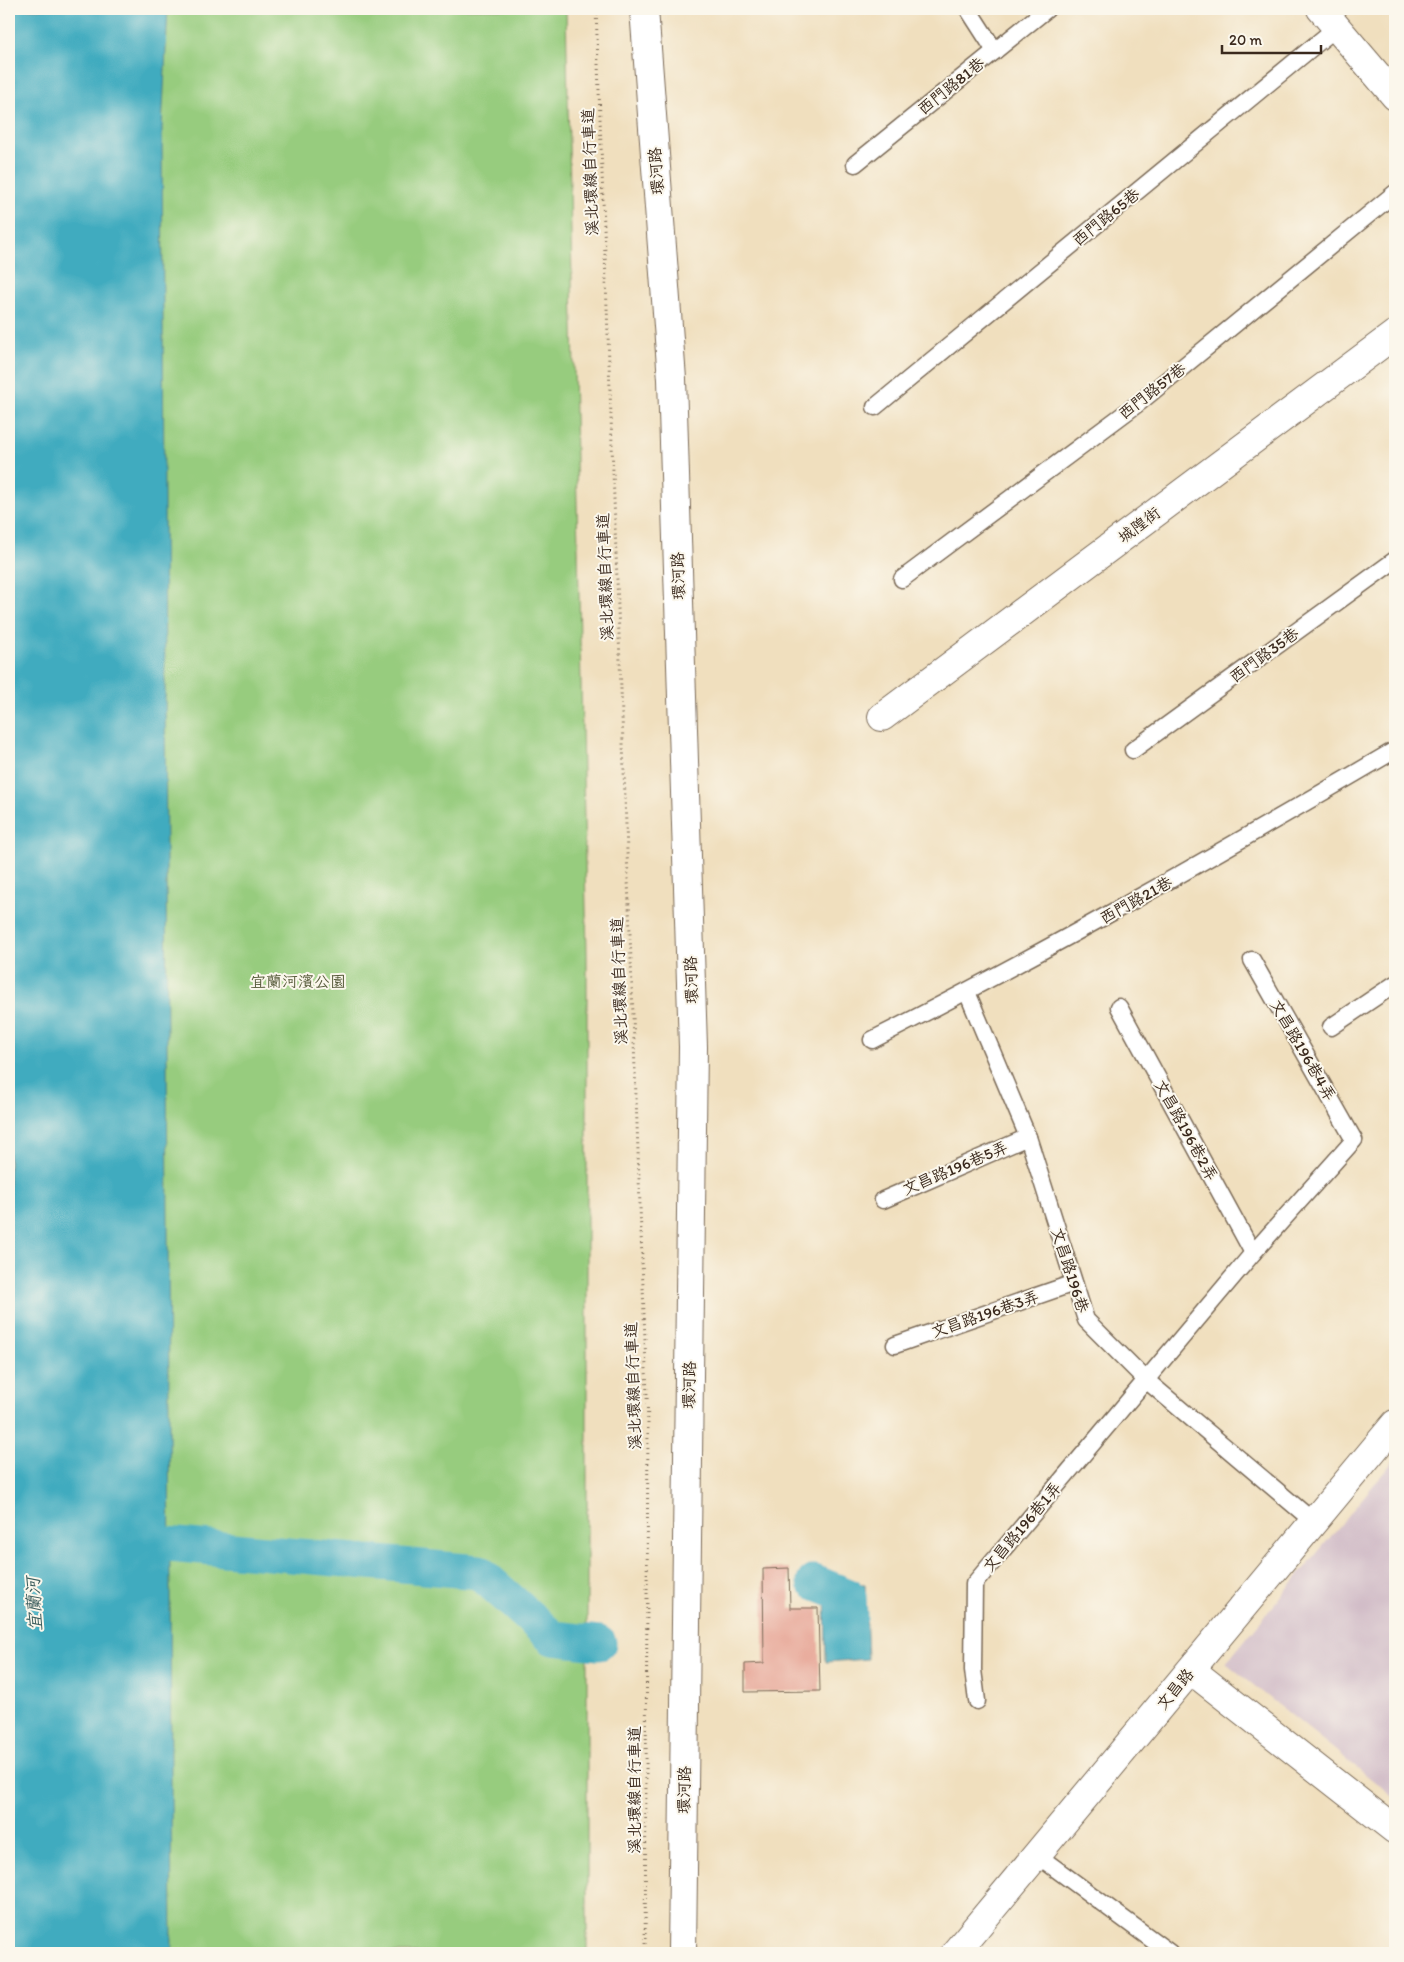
<svg xmlns="http://www.w3.org/2000/svg" width="1404" height="1962" viewBox="0 0 1404 1962" font-family="Itim,'LXGW WenKai TC',sans-serif">
  <style>
    .industrial { fill: #d2bdc8 }
    .green { fill: #97cc7e; stroke: #697b4e }
    .water { fill: #40abbf; stroke: #3e6a6e }
    .lines { fill: none; stroke-linecap: round; stroke-linejoin: round }
    .canal { stroke: #40abbf; stroke-width: 35 }
    .building { fill: #e59e8e }
    .lane-casing { stroke: #7a6956; stroke-width: 19 }
    .street-casing { stroke: #7a6956; stroke-width: 30 }
    .path { stroke: #7a6956; stroke-width: 3; stroke-dasharray: 1 4; stroke-linecap: butt }
    .lane { stroke: #fff; stroke-width: 16 }
    .street { stroke: #fff; stroke-width: 28 }
    .labels { text-anchor: middle; dominant-baseline: central; stroke-width: 4; stroke-linejoin: round; paint-order: stroke }
    .street-label { font-size: 16px; fill: #3b2a1e; stroke: #fbf7ec }
    .park-label { font-size: 16px; fill: #575b3b; stroke: #fbf7ec }
    .water-label { font-size: 18px; font-style: italic; fill: #3d5e5e; stroke: #fbf7ec }
  </style>
  <rect width="100%" height="100%" fill="#fbf7ec"/>
  <filter id="ink" filterUnits="userSpaceOnUse"><feTurbulence type="fractalNoise" baseFrequency=".02" numOctaves="2"/><feDisplacementMap in="SourceGraphic" scale="10" xChannelSelector="R" yChannelSelector="G"/><feConvolveMatrix kernelMatrix="1 2 1 2 8 2 1 2 1" color-interpolation-filters="sRGB"/></filter>
  <filter id="wash" filterUnits="userSpaceOnUse"><feTurbulence type="fractalNoise" baseFrequency=".0096" numOctaves="4" result="noise"/><feDisplacementMap in="SourceGraphic" scale="20" xChannelSelector="R" yChannelSelector="G"/><feGaussianBlur stdDeviation="1.12" result="paint"/><feColorMatrix in="noise" values="0 0 0 0 0 0 0 0 0 0 0 0 0 0 0 0 0 1.4 0 .05"/><feComposite in="paint" operator="in"/></filter>
  <g filter="url(#wash)">
    <rect width="100%" height="100%" fill="#f0dfbe"/>
    <path class="industrial" d="M1395,1459V1798L1226,1663Z"/>
    <path class="green" d="M9,9H566L587,953V1953H9Z"/>
    <g class="water">
      <path d="M9,9H168L162,128L172,1953H9Z"/>
      <path d="M825,1582L865,1584L868,1659L826,1662Z"/>
    </g>
    <g class="lines">
      <g class="canal">
        <path d="M123,1540L479,1572L553,1638L599,1643"/>
        <path d="M814,1582L849,1596L850,1617"/>
      </g>
    </g>
    <g id="blocks">
      <path class="building" d="M789,1568L790,1608H818L820,1691L745,1692V1664L764,1663L763,1569Z"/>
    </g>
  </g>
  <g filter="url(#ink)">
    <use href="#blocks" fill-opacity="0" stroke="#7a6956" stroke-width="1"/>
    <g class="lines">
      <defs>
        <g id="lane">
          <path d="M968,9L995,51"/>
          <path d="M855,164L1047,9"/>
          <path d="M875,407L1337,27"/>
          <path d="M902,579L1140,402L1395,193"/>
          <path d="M1133,750L1395,560"/>
          <path d="M967,992L1028,1137L1086,1320L1146,1380L1314,1522"/>
          <path d="M1119,1007L1253,1253"/>
          <path d="M1331,1027L1395,984"/>
          <path d="M872,1040C1050,950 1223,851 1395,750"/>
          <path d="M883,1200L1028,1137"/>
          <path d="M895,1345L1074,1283"/>
          <path d="M977,1701L973,1670L974,1584L1253,1253L1354,1140L1252,960"/>
          <path d="M1037,1855L1170,1953"/>
        </g>
        <g id="street">
          <path d="M644,9L672,379L693,1047L682,1953"/>
          <path d="M1321,9L1395,96"/>
          <path d="M882,717L1395,334"/>
          <path d="M1191,1670L1395,1830"/>
          <path d="M955,1953L1395,1424"/>
        </g>
      </defs>
      <use href="#lane" class="lane-casing"/>
      <use href="#street" class="street-casing"/>
      <path class="path" d="M596,9L648,1423L645,1953"/>
      <use href="#lane" class="lane"/>
      <use href="#street" class="street"/>
    </g>
  </g>
  <g class="labels">
    <g class="street-label">
      <text transform="translate(951 86) rotate(-39)">西門路81巷</text>
      <text transform="translate(656 171) rotate(-94)">環河路</text>
      <text transform="translate(590 172) rotate(-92)">溪北環線自行車道</text>
      <text transform="translate(1106 217) rotate(-39)">西門路65巷</text>
      <text transform="translate(1152 391) rotate(-38)">西門路57巷</text>
      <text transform="translate(1139 525) rotate(-37)">城隍街</text>
      <text transform="translate(678 576) rotate(-92)">環河路</text>
      <text transform="translate(605 577) rotate(-92)">溪北環線自行車道</text>
      <text transform="translate(1264 655) rotate(-36)">西門路35巷</text>
      <text transform="translate(1136 900) rotate(-29)">西門路21巷</text>
      <text transform="translate(691 980) rotate(-92)">環河路</text>
      <text transform="translate(619 981) rotate(-92)">溪北環線自行車道</text>
      <text transform="translate(1303 1050) rotate(60)">文昌路196巷4弄</text>
      <text transform="translate(1186 1130) rotate(61)">文昌路196巷2弄</text>
      <text transform="translate(955 1168) rotate(-23)">文昌路196巷5弄</text>
      <text transform="translate(1070 1270) rotate(72)">文昌路196巷</text>
      <text transform="translate(985 1314) rotate(-19)">文昌路196巷3弄</text>
      <text transform="translate(689 1385) rotate(-89)">環河路</text>
      <text transform="translate(633 1386) rotate(-92)">溪北環線自行車道</text>
      <text transform="translate(1022 1527) rotate(-50)">文昌路196巷1弄</text>
      <text transform="translate(1175 1689) rotate(-50)">文昌路</text>
      <text transform="translate(634 1790) rotate(-90)">溪北環線自行車道</text>
      <text transform="translate(684 1790) rotate(-89)">環河路</text>
    </g>
    <g class="park-label">
      <text x="298" y="981">宜蘭河濱公園</text>
    </g>
    <g class="water-label">
      <text transform="translate(34 1604) rotate(-93)">宜蘭河</text>
    </g>
  </g>
  <rect width="1404" height="1962" fill="none" stroke="#fbf7ec" stroke-width="30"/>
  <path d="M1222 45v8h99v-8" fill="none" stroke="#3b2a1e" stroke-width="2.5"/>
  <text x="1229" y="45" font-size="15" fill="#3b2a1e" stroke="#fbf7ec" stroke-width="4" paint-order="stroke">20 m</text>
</svg>
